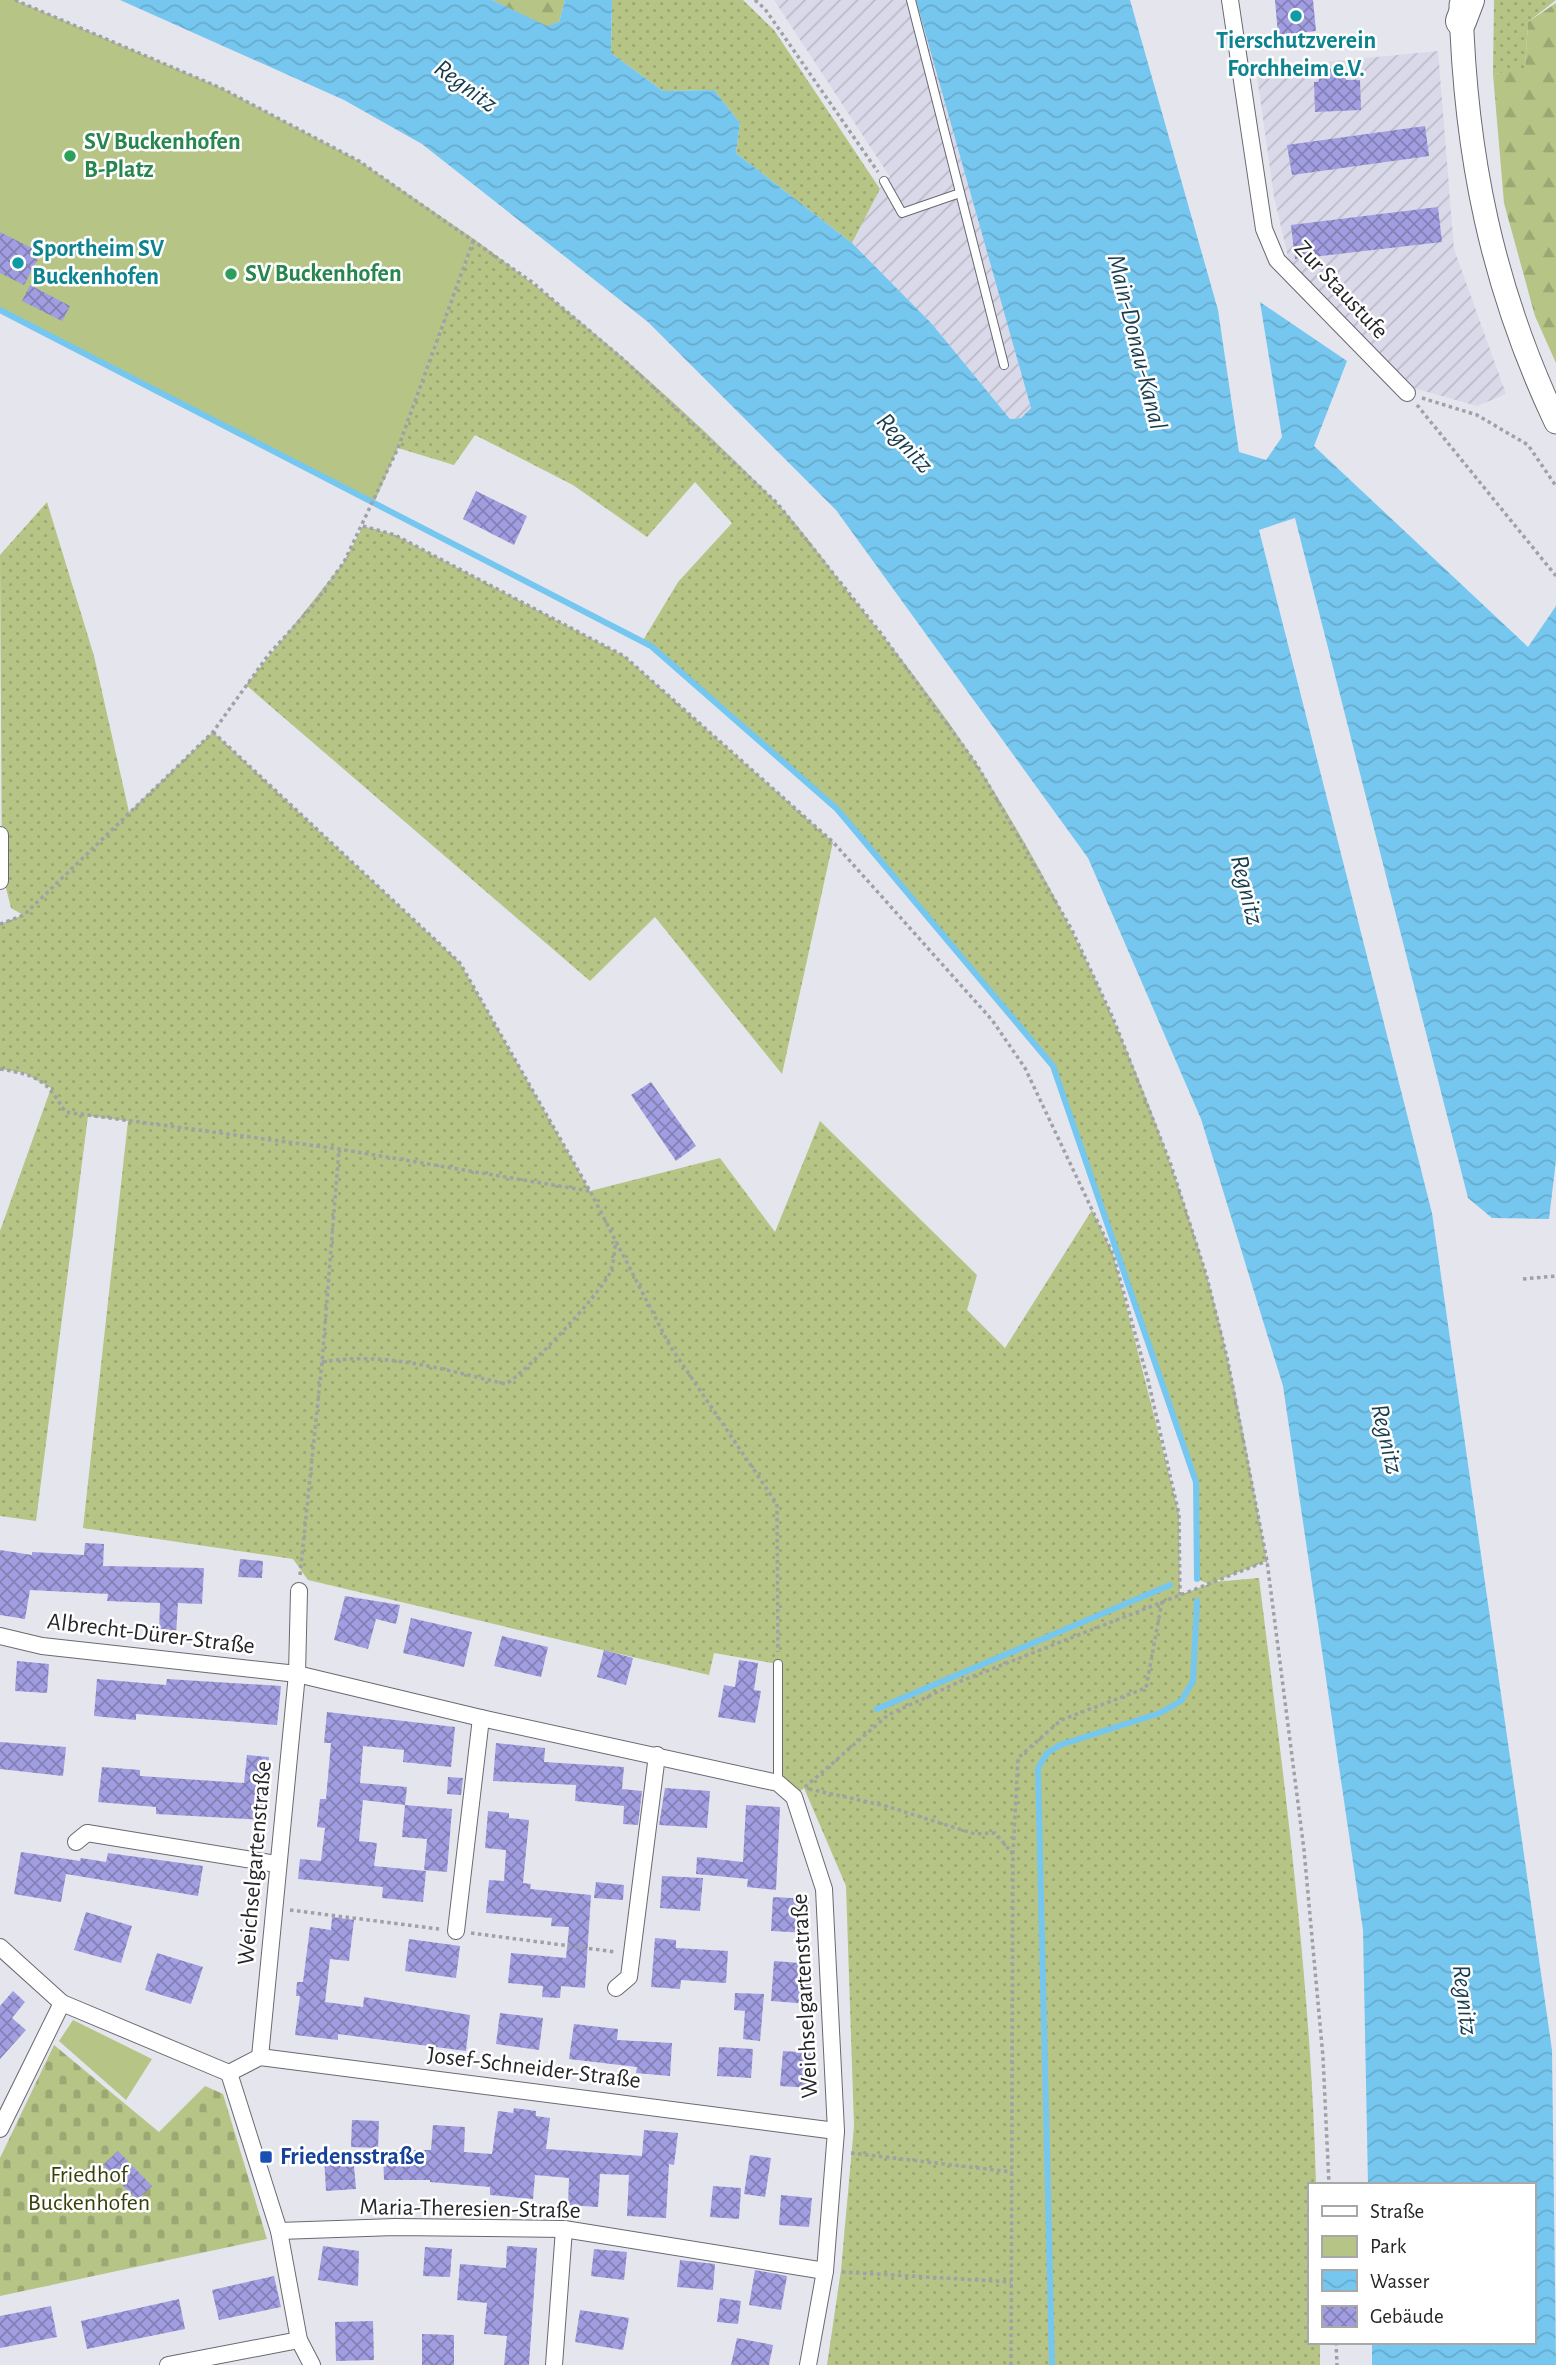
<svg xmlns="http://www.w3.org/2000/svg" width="1556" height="2365" viewBox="0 0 1556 2365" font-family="'Alegreya Sans',sans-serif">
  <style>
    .industrial { fill: url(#industrial-furrows) }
    .grass { fill: url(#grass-dots) }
    .forest { fill: url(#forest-firs) }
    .cemetery { fill: url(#cemetery-stones) }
    .green { fill: #b6c485 }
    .water { fill: url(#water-waves) }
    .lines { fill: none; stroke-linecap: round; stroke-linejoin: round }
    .stream { stroke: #76c7ef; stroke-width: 6 }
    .building { fill: url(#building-cross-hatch) }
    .service-casing { stroke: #696971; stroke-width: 10 }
    .minor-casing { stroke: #696971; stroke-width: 18 }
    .secondary-casing { stroke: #696971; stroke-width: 25 }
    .motorway-casing { stroke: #696971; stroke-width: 32 }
    .path { stroke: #a0a0a7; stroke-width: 3.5; stroke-dasharray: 3.5 3.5; stroke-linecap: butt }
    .service { stroke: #fff; stroke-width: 8 }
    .minor { stroke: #fff; stroke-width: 16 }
    .secondary { stroke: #fff; stroke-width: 23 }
    .motorway { stroke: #fff; stroke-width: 30 }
    .culture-dot { fill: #0f9aa8; stroke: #fff; stroke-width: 2.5 }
    .leisure-dot { fill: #2e9e5b; stroke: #fff; stroke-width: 2.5 }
    .transit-dot { fill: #1a4fb4; stroke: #fff; stroke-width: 2.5 }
    .labels { text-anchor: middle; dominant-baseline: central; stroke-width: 5; stroke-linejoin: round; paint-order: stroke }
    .culture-label { font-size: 24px; font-weight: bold; fill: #0d838f; stroke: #fff }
    .leisure-label { font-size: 24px; font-weight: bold; fill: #27864d; stroke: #fff; text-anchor: start }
    .street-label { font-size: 24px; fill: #262629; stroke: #fff }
    .transit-label { font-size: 24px; font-weight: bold; fill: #164399; stroke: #fff; text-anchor: start }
    .park-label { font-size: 24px; fill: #374008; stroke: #fff }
    .water-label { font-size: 26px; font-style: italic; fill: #183d4e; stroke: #fff }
  </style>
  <defs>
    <pattern id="industrial-furrows" width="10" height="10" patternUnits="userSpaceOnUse" patternTransform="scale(1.75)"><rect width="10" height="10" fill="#d9d9e9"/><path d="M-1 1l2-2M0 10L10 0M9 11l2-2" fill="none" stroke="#babac8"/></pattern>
    <pattern id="grass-dots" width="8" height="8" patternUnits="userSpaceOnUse" patternTransform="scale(1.75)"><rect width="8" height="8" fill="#b6c485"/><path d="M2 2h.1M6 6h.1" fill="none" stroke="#9ca873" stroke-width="1.8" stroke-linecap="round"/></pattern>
    <pattern id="forest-firs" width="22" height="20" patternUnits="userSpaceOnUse" patternTransform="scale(1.75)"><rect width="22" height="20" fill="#b6c485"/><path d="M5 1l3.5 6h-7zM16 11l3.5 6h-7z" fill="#9ca873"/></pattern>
    <pattern id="cemetery-stones" width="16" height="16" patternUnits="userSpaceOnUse" patternTransform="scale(1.75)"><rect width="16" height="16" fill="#b6c485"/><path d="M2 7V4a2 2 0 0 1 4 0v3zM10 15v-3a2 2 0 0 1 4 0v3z" fill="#9ca873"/></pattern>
    <pattern id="water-waves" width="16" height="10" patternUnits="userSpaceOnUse" patternTransform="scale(1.75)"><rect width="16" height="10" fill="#76c7ef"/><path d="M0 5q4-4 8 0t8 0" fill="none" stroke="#66abcd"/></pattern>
    <pattern id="building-cross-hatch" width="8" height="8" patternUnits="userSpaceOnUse" patternTransform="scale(1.75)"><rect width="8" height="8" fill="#a19de1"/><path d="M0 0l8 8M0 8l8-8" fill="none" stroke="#8380b6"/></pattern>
  </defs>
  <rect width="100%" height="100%" fill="#e5e5ee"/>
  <g class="industrial">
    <path d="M774,0H916L1031,408L1021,418L1010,419L932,324L852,243L884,181L890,177Z"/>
    <path d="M1438,51L1454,249L1506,394L1477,406L1410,387L1289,261L1274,197L1256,69Z"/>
  </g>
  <g class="grass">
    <path d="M612,0H743L774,30L880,189L852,243L736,153L740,123L714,90L663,91L611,53Z"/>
    <path d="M1494,0H1556L1528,22L1525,70L1493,74Z"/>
    <path d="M474,239C580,317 682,405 774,500C805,532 831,571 859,606C900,657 942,710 978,766C1078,922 1153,1095 1206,1273C1233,1367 1249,1465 1267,1561L1213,1582L1259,1578C1284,1780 1311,1981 1316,2185H1309V2342H1320V2365H827L841,2270L854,2126L846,1886L804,1788L794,1797L778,1783V1664L714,1653L709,1675L308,1580L293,1559L83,1528L128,1121L88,1116L36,1521L0,1516V1231L51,1088L24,1073L0,1069V924L23,915L11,908L2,872L0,555L47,502L94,656L129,812L213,732L460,963L590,1191L720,1158L775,1232L820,1121L977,1275L967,1310L1005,1348L1092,1210L1113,1254L1179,1514L1180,1595L1209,1584L1197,1579L1196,1482L1053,1066L837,809L651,646L642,642L678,582L732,523L695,482L647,537L573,485L475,435L454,465L398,448Z"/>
    <path d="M363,526L395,535L624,656L833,842L782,1074L655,917L590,981L246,685L344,562Z"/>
  </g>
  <g class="forest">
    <path d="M492,0H565L559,22L547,27Z"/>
    <path d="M1556,3V363L1535,316L1504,203L1493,74L1525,69L1528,22Z"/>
  </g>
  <path class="cemetery" d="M54,2045L159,2132L205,2086L223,2094L267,2239L0,2296V2158Z"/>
  <g class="green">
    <path d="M0,0H15L221,88L359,161L474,239L398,448L374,503L0,310Z"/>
    <path d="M73,2020L152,2059L126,2100L59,2041Z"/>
  </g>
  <path class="water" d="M120,0H492L547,26L559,22L565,0H612L611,53L663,91L714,90L740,123L736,153L852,243L932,324L1010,419L1021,418L1031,408L916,0H1130L1218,310L1239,452L1266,460L1282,437L1260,302L1347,361L1314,446L1528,647L1556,606V1160L1549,1219L1492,1218L1468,1198L1295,518L1259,530L1432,1213L1552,2050L1556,2365H1372V2342H1533V2185H1368L1363,1930L1283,1386L1201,1119L1088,858L836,510L648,322L422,144L344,100Z"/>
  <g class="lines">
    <g class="stream">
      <path d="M0,310L651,646L837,809L1053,1066L1196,1482L1197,1579"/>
      <path d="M877,1709L1170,1585"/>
      <path d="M1052,2365L1038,1768L1047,1753L1060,1745L1160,1713L1181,1701L1193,1681L1197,1601"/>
    </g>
  </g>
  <g class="building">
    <path d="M1275,0H1313L1316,31L1278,35Z"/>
    <path d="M1345,68L1346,80H1360L1361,110L1315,112L1314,82H1319L1318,69Z"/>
    <path d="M1425,126L1429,156L1292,175L1287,145Z"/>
    <path d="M1438,207L1442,242L1295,259L1291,225Z"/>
    <path d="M0,232L41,253L24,285L0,273Z"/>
    <path d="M30,285L70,306L62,321L22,301Z"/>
    <path d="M476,491L527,516L514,545L463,519Z"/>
    <path d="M651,1082L696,1146L676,1161L631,1095Z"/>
    <path d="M85,1543L104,1544L103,1566L204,1568L202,1604L178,1603L176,1635L159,1634L160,1603L107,1601L108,1594L30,1590L25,1619L0,1615V1550L32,1555V1552L84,1555Z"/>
    <path d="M240,1559L263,1561L262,1578L238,1577Z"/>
    <path d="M345,1596L400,1605L396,1624L376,1619L368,1649L334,1640Z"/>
    <path d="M411,1618L472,1632L464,1667L403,1653Z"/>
    <path d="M502,1636L548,1647L541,1677L494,1666Z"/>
    <path d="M604,1650L633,1658L626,1685L597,1677Z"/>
    <path d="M739,1660L758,1663L754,1690L761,1691L755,1723L718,1717L724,1685L735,1687Z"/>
    <path d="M17,1661L49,1664L47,1693L15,1691Z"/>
    <path d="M97,1679L166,1685L167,1679L281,1686L277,1725L136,1714V1720L94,1716Z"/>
    <path d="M327,1712L455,1727L451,1767L403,1762L404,1750L363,1746L360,1783L407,1787L405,1805L363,1800L359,1841L377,1843L374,1866L426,1871L423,1902L382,1898L383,1887L298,1879L300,1859L321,1861L325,1828L317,1827L320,1799H326L331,1743H324Z"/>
    <path d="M0,1742L66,1747L63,1776L0,1769Z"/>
    <path d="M496,1743L545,1748L544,1762L624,1767L622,1789L642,1791L638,1825L623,1824L624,1806L575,1801L576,1785L493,1781Z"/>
    <path d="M247,1755L269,1757L265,1820L156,1814V1807L98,1802L102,1767L140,1770V1776L244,1783Z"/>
    <path d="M448,1777L463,1778L461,1795L447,1794Z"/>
    <path d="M665,1788L710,1791L707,1828L659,1825Z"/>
    <path d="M405,1805L452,1809L447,1872L424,1870L427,1839L402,1837Z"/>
    <path d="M746,1805L780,1807L776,1890L747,1887L748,1879L696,1874L697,1857L743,1862Z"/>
    <path d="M488,1811L509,1813V1818L529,1820L523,1883L531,1884L530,1889L591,1895L585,1988L561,1986L560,1998L542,1997L543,1986L508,1983L511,1953L566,1958L569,1927L551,1926L552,1918L486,1913L489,1880L504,1881L506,1850L485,1848Z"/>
    <path d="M21,1852L80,1861L81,1858L106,1862L108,1853L203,1866L198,1896L66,1874L61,1902L14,1894Z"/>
    <path d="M662,1876L703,1878L700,1911L660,1908Z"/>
    <path d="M596,1882L624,1885L623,1900L594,1898Z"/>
    <path d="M773,1897L809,1899L807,1933L771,1931Z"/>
    <path d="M86,1912L132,1926L121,1963L74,1950Z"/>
    <path d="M332,1917L354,1920L349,1961L330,1959L325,2002L363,2007L364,1997L470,2015L466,2051L338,2034V2040L295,2035L300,1996H296L297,1982H303L310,1927L331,1930Z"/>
    <path d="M655,1938L676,1940V1948L728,1951L726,1983L681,1980L680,1989L651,1987Z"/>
    <path d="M409,1939L460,1946L456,1978L405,1971Z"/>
    <path d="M157,1953L203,1967L191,2004L145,1990Z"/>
    <path d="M774,1961L812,1964L810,2004L771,2001Z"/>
    <path d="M13,1991L25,2002L12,2018L26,2030L0,2059V2006Z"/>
    <path d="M735,1993L764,1994L760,2041L743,2039L745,2011L734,2010Z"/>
    <path d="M500,2013L543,2018L539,2050L496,2044Z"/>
    <path d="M574,2024L618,2029L617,2040L672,2043L670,2076L636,2073L637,2067L569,2059Z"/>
    <path d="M719,2047L753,2049L751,2078L717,2076Z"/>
    <path d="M783,2051L814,2053L812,2088L780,2086Z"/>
    <path d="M514,2108L536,2111V2116L550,2118L546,2149L642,2156L644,2130L678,2133L674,2165L669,2164L666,2218L627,2216L629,2175L600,2174L598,2207L568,2205L569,2178L535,2175L533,2199L490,2195V2187L430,2182V2180H384L383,2150H431L433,2125L465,2127L464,2152L492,2154L498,2111L513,2113Z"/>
    <path d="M352,2120L379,2121L378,2148L351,2147Z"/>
    <path d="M118,2151L152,2186L137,2200L103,2165Z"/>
    <path d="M353,2154L356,2189L326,2191L324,2156Z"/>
    <path d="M750,2155L771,2158L765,2197L744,2194Z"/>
    <path d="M713,2186L741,2188L739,2219L710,2217Z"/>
    <path d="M781,2195L812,2198L809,2227L779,2225Z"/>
    <path d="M323,2246L359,2251L358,2286L318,2280Z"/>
    <path d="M507,2246L537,2248L529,2365H504L507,2336L484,2334L487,2303L457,2300L460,2264L506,2268Z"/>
    <path d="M425,2247L452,2249L450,2277L423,2276Z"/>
    <path d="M594,2249L627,2252L624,2280L591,2276Z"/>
    <path d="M680,2260L715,2264L713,2290L677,2287Z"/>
    <path d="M755,2270L787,2276L781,2310L749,2305Z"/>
    <path d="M274,2276L281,2307L219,2320L212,2290Z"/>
    <path d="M720,2298L741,2301L738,2324L717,2322Z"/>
    <path d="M179,2299L185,2329L87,2349L81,2321Z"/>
    <path d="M51,2306L57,2337L0,2348V2316Z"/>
    <path d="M580,2310L629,2318L623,2350L575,2342Z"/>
    <path d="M373,2321L374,2360L336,2361L335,2322Z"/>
    <path d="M422,2334L454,2335V2365H422Z"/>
    <path d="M737,2338L773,2345L769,2365H731Z"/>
  </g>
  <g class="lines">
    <defs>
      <g id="service">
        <path d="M911,0L1004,365"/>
        <path d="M884,181L902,213L960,193"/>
        <path d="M778,1664V1783"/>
      </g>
      <g id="minor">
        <path d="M1230,0L1264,229L1277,260L1407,393"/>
        <path d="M0,835V881"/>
        <path d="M0,1636L42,1646L297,1674L481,1718L778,1783L794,1797L824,1889L836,2131L825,2271L808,2365"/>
        <path d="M76,1842L87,1833L276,1864"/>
        <path d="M456,1931L481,1718"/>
        <path d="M0,1947L62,2003L229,2073L279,2231L299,2340L312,2365"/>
        <path d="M616,1988L629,1977L657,1755"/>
        <path d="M260,2057L297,1674L299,1591"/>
        <path d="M229,2073L260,2057L836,2131"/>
        <path d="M0,2129L62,2003"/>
        <path d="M279,2231L395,2227L564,2229L825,2271"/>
        <path d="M168,2365L299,2340"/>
        <path d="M554,2365L564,2229"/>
      </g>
      <path id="secondary" d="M1461,5C1465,154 1492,287 1556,422"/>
      <path id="motorway" d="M1461,21L1469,0"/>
    </defs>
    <use href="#service" class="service-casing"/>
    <use href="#minor" class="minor-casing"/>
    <use href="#secondary" class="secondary-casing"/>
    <use href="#motorway" class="motorway-casing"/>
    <g class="path">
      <path d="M15,0L221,88L359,161L532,282L624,360L777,503L880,632L977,765L1072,930L1113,1018L1171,1165L1206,1274L1227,1357L1267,1561L1304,1850L1323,2057L1329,2185"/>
      <path d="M755,0L765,9L878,172"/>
      <path d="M1422,398L1477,415L1528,445L1556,486"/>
      <path d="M1417,405L1556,576"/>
      <path d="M363,526L395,535L624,656L833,842L992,1020L1025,1068L1113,1254L1148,1380L1179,1514L1180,1595"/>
      <path d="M213,732L460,963L590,1191L670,1346L777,1504L778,1652"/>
      <path d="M0,924L24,915L213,732L269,654L312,607L344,562L398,448L474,239"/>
      <path d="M0,1069C37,1075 47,1080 65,1112L339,1149L589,1191"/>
      <path d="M1523,1279L1556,1276"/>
      <path d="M322,1362C386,1351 444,1370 506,1384C530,1368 596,1299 610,1273C614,1264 614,1251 616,1241"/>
      <path d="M300,1575L322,1362L339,1149"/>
      <path d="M805,1787L888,1715L961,1681L1267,1561"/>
      <path d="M809,1789L886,1806L975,1834L995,1833L1013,1854"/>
      <path d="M290,1910L439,1929"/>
      <path d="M471,1933L616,1952"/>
      <path d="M851,2153L1012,2172"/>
      <path d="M842,2272L1011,2282"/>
      <path d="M1336,2342L1337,2365"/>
      <path d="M1011,2365L1013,1854L1018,1758L1061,1720L1146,1688L1162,1601"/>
    </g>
    <use href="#service" class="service"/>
    <use href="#minor" class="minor"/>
    <use href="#secondary" class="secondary"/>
    <use href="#motorway" class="motorway"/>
  </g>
  <g class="culture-dot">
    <circle cx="1296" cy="16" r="7"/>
    <circle cx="18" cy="263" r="7"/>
  </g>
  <g class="leisure-dot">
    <circle cx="70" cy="156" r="7"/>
    <circle cx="231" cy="274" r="7"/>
  </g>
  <rect class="transit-dot" x="259" y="2150" width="14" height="14" rx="3.5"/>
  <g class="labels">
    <g class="culture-label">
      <text x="1296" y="41">Tierschutzverein<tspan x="1296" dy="28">Forchheim e.V.</tspan></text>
      <text x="32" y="249" text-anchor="start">Sportheim SV<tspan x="32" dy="28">Buckenhofen</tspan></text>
    </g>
    <g class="leisure-label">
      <text x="84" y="142">SV Buckenhofen<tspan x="84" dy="28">B-Platz</tspan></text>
      <text x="245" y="274">SV Buckenhofen</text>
    </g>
    <g class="street-label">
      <text transform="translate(1341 290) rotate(47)">Zur Staustufe</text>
      <text transform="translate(151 1634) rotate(7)">Albrecht-Dürer-Straße</text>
      <text transform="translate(255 1863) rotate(-85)">Weichselgartenstraße</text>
      <text transform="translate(805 1996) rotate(-93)">Weichselgartenstraße</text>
      <text transform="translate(534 2068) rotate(7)">Josef-Schneider-Straße</text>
      <text transform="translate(470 2209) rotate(1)">Maria-Theresien-Straße</text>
    </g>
    <g class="transit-label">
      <text x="280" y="2157">Friedensstraße</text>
    </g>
    <g class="park-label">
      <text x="89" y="2175">Friedhof<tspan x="89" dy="28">Buckenhofen</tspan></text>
    </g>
    <g class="water-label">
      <text transform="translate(466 86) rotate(36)">Regnitz</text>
      <text transform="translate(1137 342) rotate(76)">Main-Donau-Kanal</text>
      <text transform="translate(905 443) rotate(48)">Regnitz</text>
      <text transform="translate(1247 890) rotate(76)">Regnitz</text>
      <text transform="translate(1387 1439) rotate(77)">Regnitz</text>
      <text transform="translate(1465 2000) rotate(83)">Regnitz</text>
    </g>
  </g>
  <rect x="1308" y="2183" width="228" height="161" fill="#ffffff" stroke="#a8a8a9" stroke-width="2"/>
  <rect x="1322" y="2206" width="35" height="10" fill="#ffffff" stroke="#a8a8a9" stroke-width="2"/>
  <text x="1370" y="2218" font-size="21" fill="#262629">Straße</text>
  <rect x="1322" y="2236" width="35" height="21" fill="#b6c485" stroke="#a8a8a9" stroke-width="2"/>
  <text x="1370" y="2253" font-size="21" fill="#262629">Park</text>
  <rect x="1322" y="2270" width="35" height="21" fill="url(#water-waves)" stroke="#a8a8a9" stroke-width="2"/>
  <text x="1370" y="2288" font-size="21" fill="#262629">Wasser</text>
  <rect x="1322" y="2306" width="35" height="21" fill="url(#building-cross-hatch)" stroke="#a8a8a9" stroke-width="2"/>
  <text x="1370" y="2323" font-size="21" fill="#262629">Gebäude</text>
</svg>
